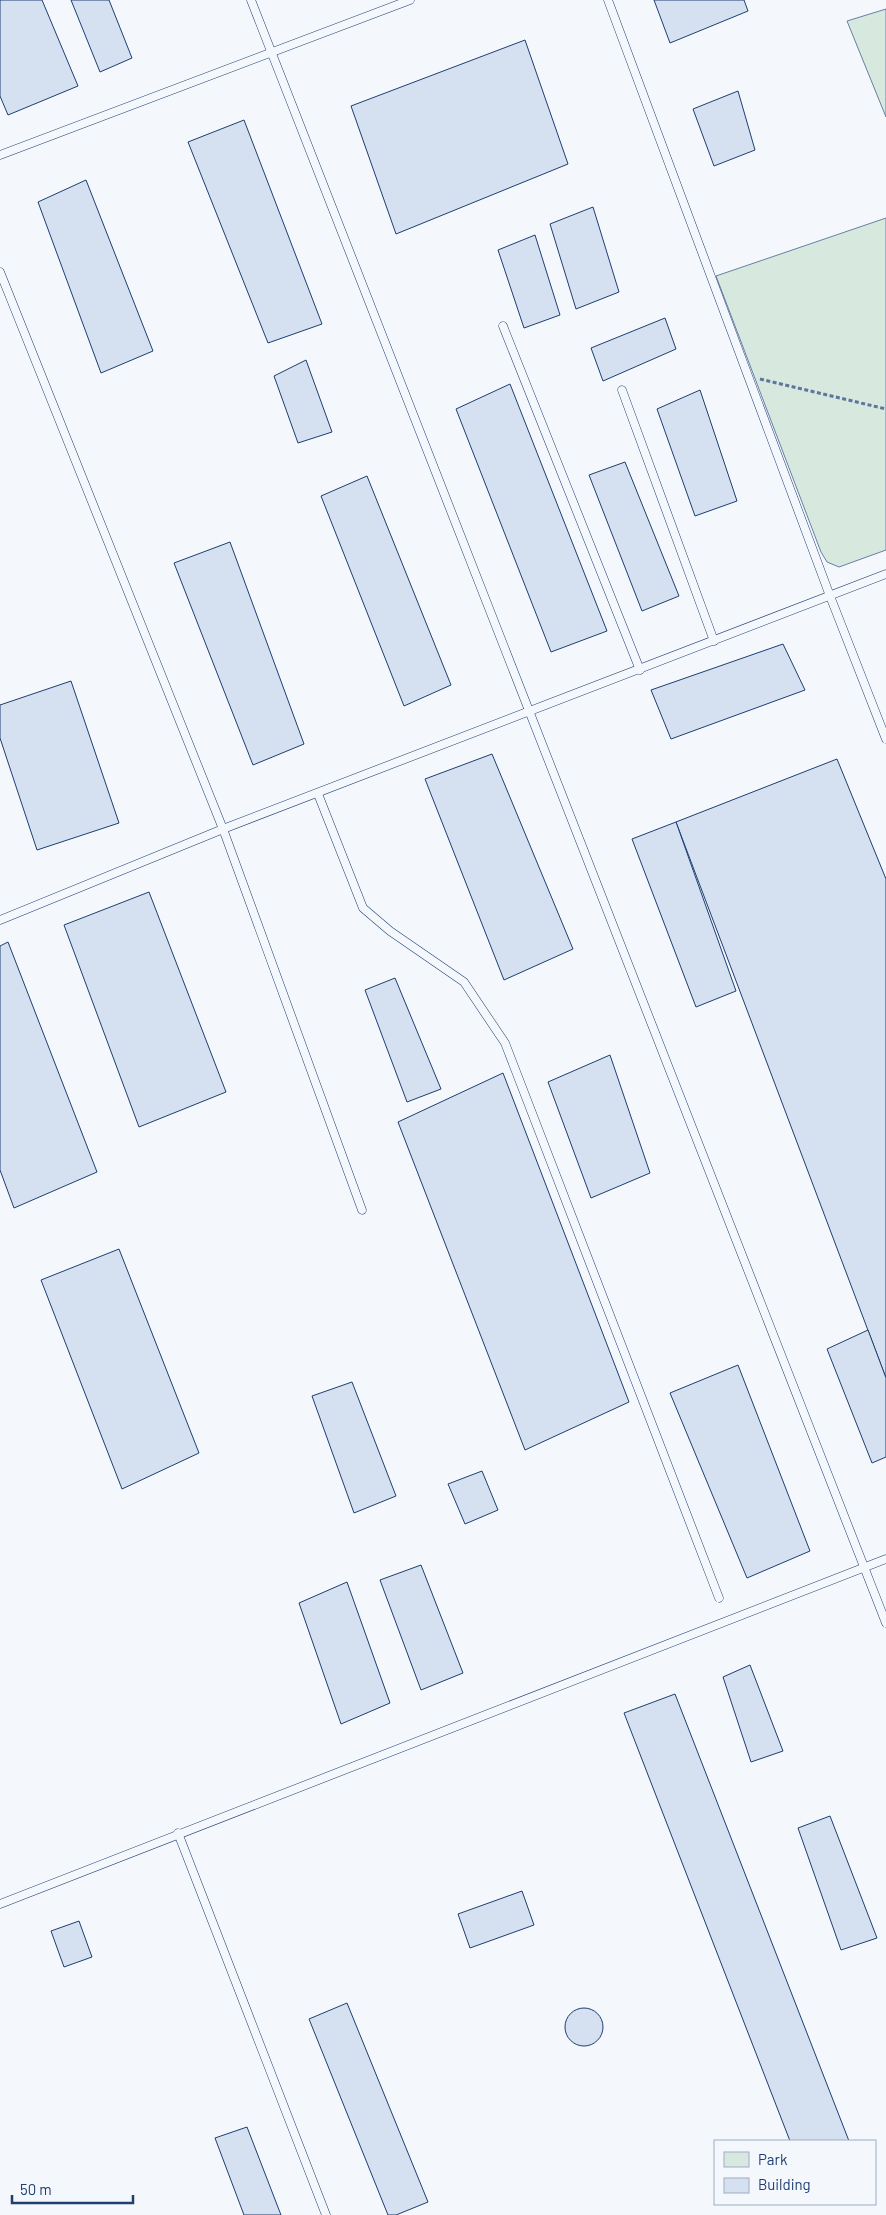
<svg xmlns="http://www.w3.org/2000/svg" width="886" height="2215" viewBox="0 0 886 2215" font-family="Barlow,sans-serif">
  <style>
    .green { fill: #d7e8df; stroke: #687fa3 }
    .building { fill: #d5e0f0; stroke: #1d3f73 }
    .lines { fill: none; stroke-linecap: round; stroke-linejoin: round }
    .service-casing { stroke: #1d3f73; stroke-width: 9 }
    .path { stroke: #5e769c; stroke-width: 3; stroke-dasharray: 4 2.5; stroke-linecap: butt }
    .service { stroke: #f4f7fb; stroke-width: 8 }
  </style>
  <rect width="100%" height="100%" fill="#f4f7fb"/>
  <g class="green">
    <path d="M886,9V117L847,21Z"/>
    <path d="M886,218V550L839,567L827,562L821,552L716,276Z"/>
  </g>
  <g class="building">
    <path d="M0,0H42L78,86L8,115L0,96Z"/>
    <path d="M71,0H109L132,58L100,72Z"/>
    <path d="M654,0H744L748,11L670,43Z"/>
    <path d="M525,40L568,164L396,234L351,106Z"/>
    <path d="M738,91L755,150L714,166L693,109Z"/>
    <path d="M244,120L322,324L268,343L188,142Z"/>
    <path d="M86,180L153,351L101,373L38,202Z"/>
    <path d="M593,207L619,292L576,309L550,224Z"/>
    <path d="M535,235L560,315L524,328L498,250Z"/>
    <path d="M665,318L676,349L603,381L591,348Z"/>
    <path d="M306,360L332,432L298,443L274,376Z"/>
    <path d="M510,384L607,631L551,652L456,409Z"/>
    <path d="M700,390L737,501L695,516L657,409Z"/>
    <path d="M625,462L679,596L642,611L589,475Z"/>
    <path d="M367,476L451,685L404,706L321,496Z"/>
    <path d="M230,542L304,744L253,765L174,563Z"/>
    <path d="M783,644L805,690L671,739L651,690Z"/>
    <path d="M71,681L119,823L37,850L0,738V705Z"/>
    <path d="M492,754L573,949L504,980L425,779Z"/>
    <path d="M837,759L886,879V1378L676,822Z"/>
    <path d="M676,822L736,991L696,1007L632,839Z"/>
    <path d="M149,892L226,1092L139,1127L64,925Z"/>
    <path d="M8,942L97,1172L14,1208L0,1170V946Z"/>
    <path d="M395,978L441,1089L407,1102L365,990Z"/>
    <path d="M610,1055L650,1173L591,1198L548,1082Z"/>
    <path d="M503,1073L629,1402L525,1450L398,1122Z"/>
    <path d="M119,1249L199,1453L122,1489L41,1280Z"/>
    <path d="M868,1330L886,1378V1457L872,1463L827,1349Z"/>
    <path d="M738,1365L810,1551L747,1578L670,1393Z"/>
    <path d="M352,1382L396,1496L354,1513L312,1396Z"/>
    <path d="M482,1471L498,1510L465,1524L448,1484Z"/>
    <path d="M421,1565L463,1673L421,1690L380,1580Z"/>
    <path d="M347,1582L390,1703L341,1724L299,1603Z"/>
    <path d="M750,1665L783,1751L751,1762L723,1677Z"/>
    <path d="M675,1694L849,2141H790L624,1713Z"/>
    <path d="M830,1816L877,1938L841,1950L798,1828Z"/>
    <path d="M522,1891L534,1925L470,1948L458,1914Z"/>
    <path d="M79,1921L92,1957L64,1967L51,1931Z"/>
    <path d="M347,2003L428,2202L396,2215H388L309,2019Z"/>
    <circle cx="584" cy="2027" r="19"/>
    <path d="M247,2127L281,2215H244L215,2138Z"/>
  </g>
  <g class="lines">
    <defs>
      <g id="service">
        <path d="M251,0L886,1623"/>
        <path d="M608,0L830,596L886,739"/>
        <path d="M0,155L410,0"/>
        <path d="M0,272L223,829L362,1210"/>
        <path d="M503,326L640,670"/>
        <path d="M622,390L714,641"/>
        <path d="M318,794L363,908L390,931L464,982L505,1043L719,1598"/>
        <path d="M0,920L223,829L886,574"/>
        <path d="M178,1833L326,2215"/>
        <path d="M0,1904L886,1559"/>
      </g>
    </defs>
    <use href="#service" class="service-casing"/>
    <path class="path" d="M760,379L886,409"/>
    <use href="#service" class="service"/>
  </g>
  <rect x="714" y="2140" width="162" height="65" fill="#f4f7fb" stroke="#9eadc5"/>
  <rect x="724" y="2152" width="25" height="15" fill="#d7e8df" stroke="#9eadc5"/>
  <text x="758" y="2165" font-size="15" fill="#1d3f73">Park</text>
  <rect x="724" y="2178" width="25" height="15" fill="#d5e0f0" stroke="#9eadc5"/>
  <text x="758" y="2190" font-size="15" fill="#1d3f73">Building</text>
  <path d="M12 2195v8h121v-8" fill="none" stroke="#1d3f73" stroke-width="2.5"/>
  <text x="20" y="2195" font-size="15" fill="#1d3f73" stroke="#f4f7fb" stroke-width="4" paint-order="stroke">50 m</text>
</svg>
